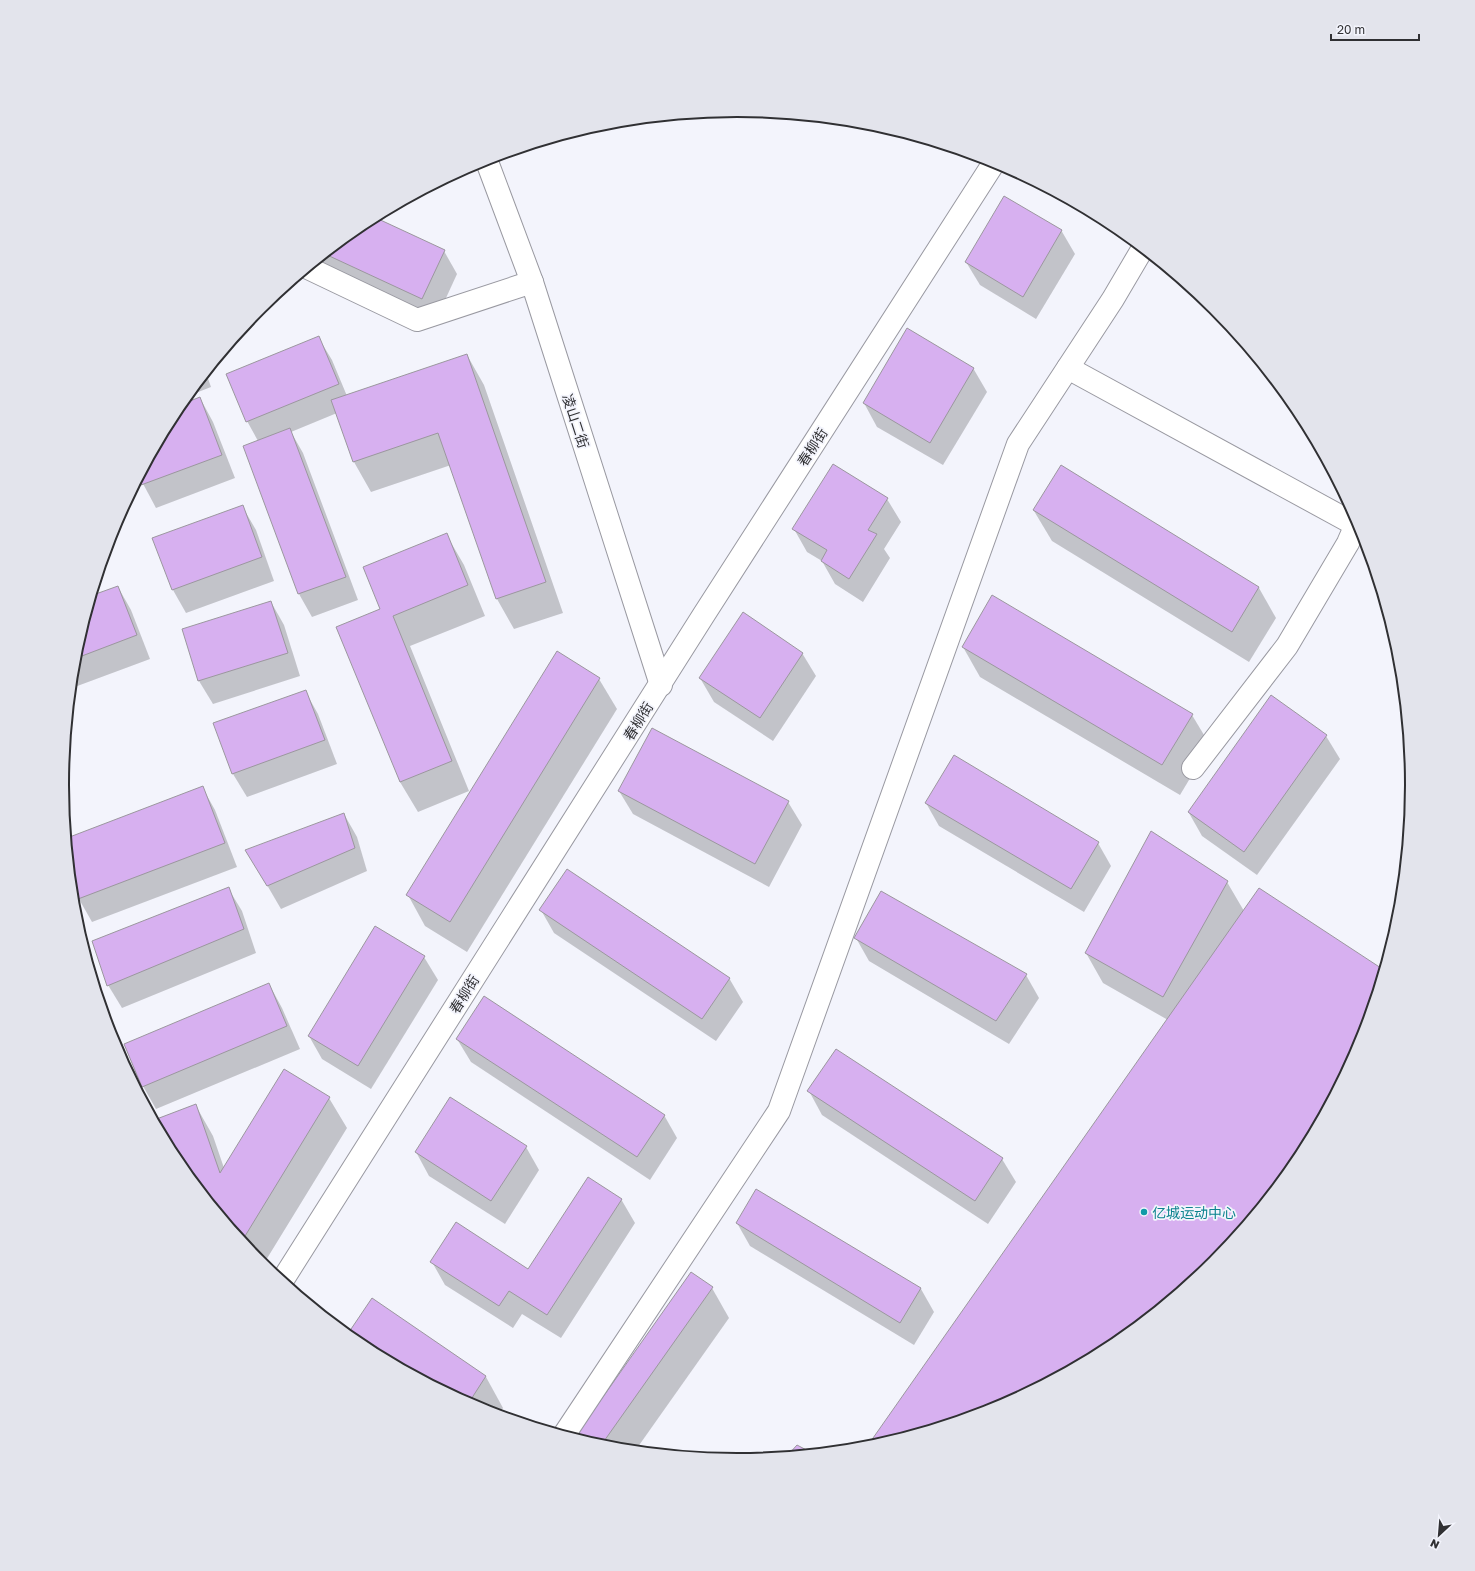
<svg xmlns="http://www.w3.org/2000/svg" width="1475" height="1571" viewBox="0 0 1475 1571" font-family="'Golos Text','Noto Sans SC',sans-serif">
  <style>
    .shadow { fill: #0003 }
    .building { fill: #d7b0f0; stroke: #9b979e }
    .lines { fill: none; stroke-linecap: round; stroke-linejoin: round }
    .minor-casing { stroke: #9999a1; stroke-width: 24 }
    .minor { stroke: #fff; stroke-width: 22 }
    .culture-dot { fill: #0f9aa8; stroke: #f3f4fc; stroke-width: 1.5 }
    .labels { text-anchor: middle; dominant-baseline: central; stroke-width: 3.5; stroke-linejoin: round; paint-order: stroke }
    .street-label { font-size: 14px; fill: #303033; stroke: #f3f4fc }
    .culture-label { font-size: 14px; fill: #0d838f; stroke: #f3f4fc; text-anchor: start }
    .rim { fill: none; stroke: #303033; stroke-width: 2 }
  </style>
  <rect width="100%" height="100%" fill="#f3f4fc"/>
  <g class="shadow">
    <path d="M373,218L444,251L457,274L435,322L312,265L362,224Z"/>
    <path d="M1061,230L1075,254L1036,319L980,285L966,262Z"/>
    <path d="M907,329L973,368L987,392L943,465L877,427L864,403Z"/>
    <path d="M318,337L332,360L347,396L467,355L484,385L563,613L514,629L497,599L451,465L371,492L354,462L337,413L291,432L303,453L358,600L312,617L299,594L244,447L258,441L247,421Z"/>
    <path d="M206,373L211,387L188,396Z"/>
    <path d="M200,398L213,422L235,478L156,508L140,478L176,410L179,406Z"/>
    <path d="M1062,466L1259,588L1276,618L1249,662L1052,541L1034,511Z"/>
    <path d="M887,499L901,522L884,549L890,558L863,602L835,584L822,561L807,552L794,529Z"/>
    <path d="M242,506L256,530L274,581L186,613L173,590Z"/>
    <path d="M446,534L464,565L485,616L410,646L469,791L418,812L400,782L381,610Z"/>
    <path d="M118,587L131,610L150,659L72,688L75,653L92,597Z"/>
    <path d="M271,602L284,625L300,676L213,704L199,681L183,630Z"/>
    <path d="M963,647L1192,715L1210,745L1180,795L980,677Z"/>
    <path d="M802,653L816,676L773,741L714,702L700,678Z"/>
    <path d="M599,679L617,709L467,952L425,926L408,895Z"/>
    <path d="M305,691L318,714L337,764L247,797L233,774L215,724Z"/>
    <path d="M1272,697L1326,736L1340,759L1257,875L1202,836L1189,813Z"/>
    <path d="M202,787L215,810L237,867L92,922L79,899L71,878L67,839Z"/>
    <path d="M619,791L788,802L802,825L769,887L633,814Z"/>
    <path d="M926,803L1098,843L1111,866L1084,912L939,826Z"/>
    <path d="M344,814L357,837L367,871L281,909L260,873Z"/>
    <path d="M1227,882L1244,911L1260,890L1384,971L1361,1044L1299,1161L1215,1263L1113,1347L996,1410L867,1448L1168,1020L1103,983L1086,953Z"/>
    <path d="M228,888L242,911L256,953L122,1008L108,985Z"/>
    <path d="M541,910L729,978L743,1002L716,1041L554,933Z"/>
    <path d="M856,938L1026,975L1039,998L1009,1044L869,961Z"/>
    <path d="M424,957L438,980L371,1089L322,1059L309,1036Z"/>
    <path d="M269,984L282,1008L300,1049L156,1109L143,1086Z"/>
    <path d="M457,1039L664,1115L677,1138L650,1180L471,1062Z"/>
    <path d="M809,1091L1002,1159L1016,1182L988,1224L822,1115Z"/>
    <path d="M329,1098L347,1128L263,1265L176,1161L154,1120L196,1106L213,1136L224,1168Z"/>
    <path d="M526,1147L539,1170L505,1224L429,1176L416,1152Z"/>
    <path d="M757,1190L921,1289L934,1312L914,1345L750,1246L737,1223Z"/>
    <path d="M621,1199L635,1223L561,1338L522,1314L513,1328L445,1285L432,1262L529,1271Z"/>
    <path d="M712,1288L729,1318L635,1451L605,1448L575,1439Z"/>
    <path d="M372,1300L486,1377L503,1408L498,1415L479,1409L362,1347L348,1335Z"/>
  </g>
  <g class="building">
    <path d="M1004,196L1062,230L1023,297L965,262Z"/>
    <path d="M374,217L445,250L422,299L325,254L362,224Z"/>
    <path d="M907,328L974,368L930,443L863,403Z"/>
    <path d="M319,336L339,384L246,422L226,374Z"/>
    <path d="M467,354L546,582L496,599L438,433L353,462L331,400Z"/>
    <path d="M200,397L222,455L141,485L139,479L176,410L180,405Z"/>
    <path d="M290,428L346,577L298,594L243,446Z"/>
    <path d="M833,464L888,498L868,530L877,534L849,579L821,561L827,550L792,529Z"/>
    <path d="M1061,465L1259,587L1232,632L1033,510Z"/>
    <path d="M243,505L262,557L172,590L152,538Z"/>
    <path d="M447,533L468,585L393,616L452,761L400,782L336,627L380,609L363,567Z"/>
    <path d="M118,586L137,635L74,659L93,595Z"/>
    <path d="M992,595L1193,714L1162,765L962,647Z"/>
    <path d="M271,601L288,653L198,681L182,629Z"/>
    <path d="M743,612L803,653L760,718L699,678Z"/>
    <path d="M557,651L600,678L450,922L406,895Z"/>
    <path d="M306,690L325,740L232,774L213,723Z"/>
    <path d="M1271,695L1327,735L1244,852L1188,812Z"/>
    <path d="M652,728L789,801L755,864L618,791Z"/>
    <path d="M954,755L1099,842L1071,889L925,803Z"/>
    <path d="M203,786L225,843L78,899L72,882L67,838Z"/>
    <path d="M344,813L355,848L267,886L245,850Z"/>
    <path d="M1151,831L1228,881L1163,997L1085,953Z"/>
    <path d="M567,869L730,978L702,1019L539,910Z"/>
    <path d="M229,887L244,929L107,986L92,941Z"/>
    <path d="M1259,888L1384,970L1361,1044L1299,1161L1215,1263L1113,1347L996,1410L866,1448Z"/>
    <path d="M881,891L1027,974L996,1021L854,938Z"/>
    <path d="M375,926L425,956L358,1066L308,1036Z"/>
    <path d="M269,983L287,1026L142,1087L124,1044Z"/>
    <path d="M484,996L665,1115L637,1157L456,1039Z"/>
    <path d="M836,1049L1003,1158L975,1201L807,1091Z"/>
    <path d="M284,1069L330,1097L242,1241L176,1161L154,1120L196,1104L220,1173Z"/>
    <path d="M450,1097L527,1146L491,1201L415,1152Z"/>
    <path d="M588,1177L622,1199L547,1315L509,1291L499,1306L430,1262L456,1222L528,1269Z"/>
    <path d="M756,1189L921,1288L900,1323L736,1223Z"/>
    <path d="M691,1272L713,1287L602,1444L607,1448L574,1438Z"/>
    <path d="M372,1298L486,1376L468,1404L362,1347L347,1335Z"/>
    <path d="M797,1445L814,1454L787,1456Z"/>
  </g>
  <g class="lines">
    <defs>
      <g id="minor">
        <path d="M486,159L532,282L661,685"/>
        <path d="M308,268L417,320L532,282"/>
        <path d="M1068,368L1356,525"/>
        <path d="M1193,768L1287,646L1348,543L1358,520"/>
        <path d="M282,1281L703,616L995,161"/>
        <path d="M564,1435L779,1111L1018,444L1113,299L1143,248"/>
      </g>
    </defs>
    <use href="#minor" class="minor-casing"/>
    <use href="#minor" class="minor"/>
  </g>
  <circle class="culture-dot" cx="1144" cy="1212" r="4"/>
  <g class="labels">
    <g class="street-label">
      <text transform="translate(576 421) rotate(72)">凌山二街</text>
      <text transform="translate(812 447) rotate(-57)">春柳街</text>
      <text transform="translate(638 721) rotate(-58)">春柳街</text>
      <text transform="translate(464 994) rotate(-58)">春柳街</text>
    </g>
    <g class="culture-label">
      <text x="1152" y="1212">亿城运动中心</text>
    </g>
  </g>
  <path d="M0 0H1475V1571H0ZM69 785a668 668 0 1 1 1336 0a668 668 0 1 1-1336 0Z" fill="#e3e4ec" fill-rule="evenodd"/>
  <path class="rim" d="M69 785a668 668 0 1 1 1336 0a668 668 0 1 1-1336 0Z"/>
  <g transform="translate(1439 1535) rotate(206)" stroke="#f3f4fc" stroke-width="3" paint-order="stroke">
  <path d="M0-3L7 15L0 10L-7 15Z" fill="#303033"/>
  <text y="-6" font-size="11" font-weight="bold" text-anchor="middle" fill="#303033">N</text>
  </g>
  <path d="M1331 34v6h88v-6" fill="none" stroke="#303033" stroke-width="2"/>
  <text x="1337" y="34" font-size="12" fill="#303033" stroke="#f3f4fc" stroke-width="3" paint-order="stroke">20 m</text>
</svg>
